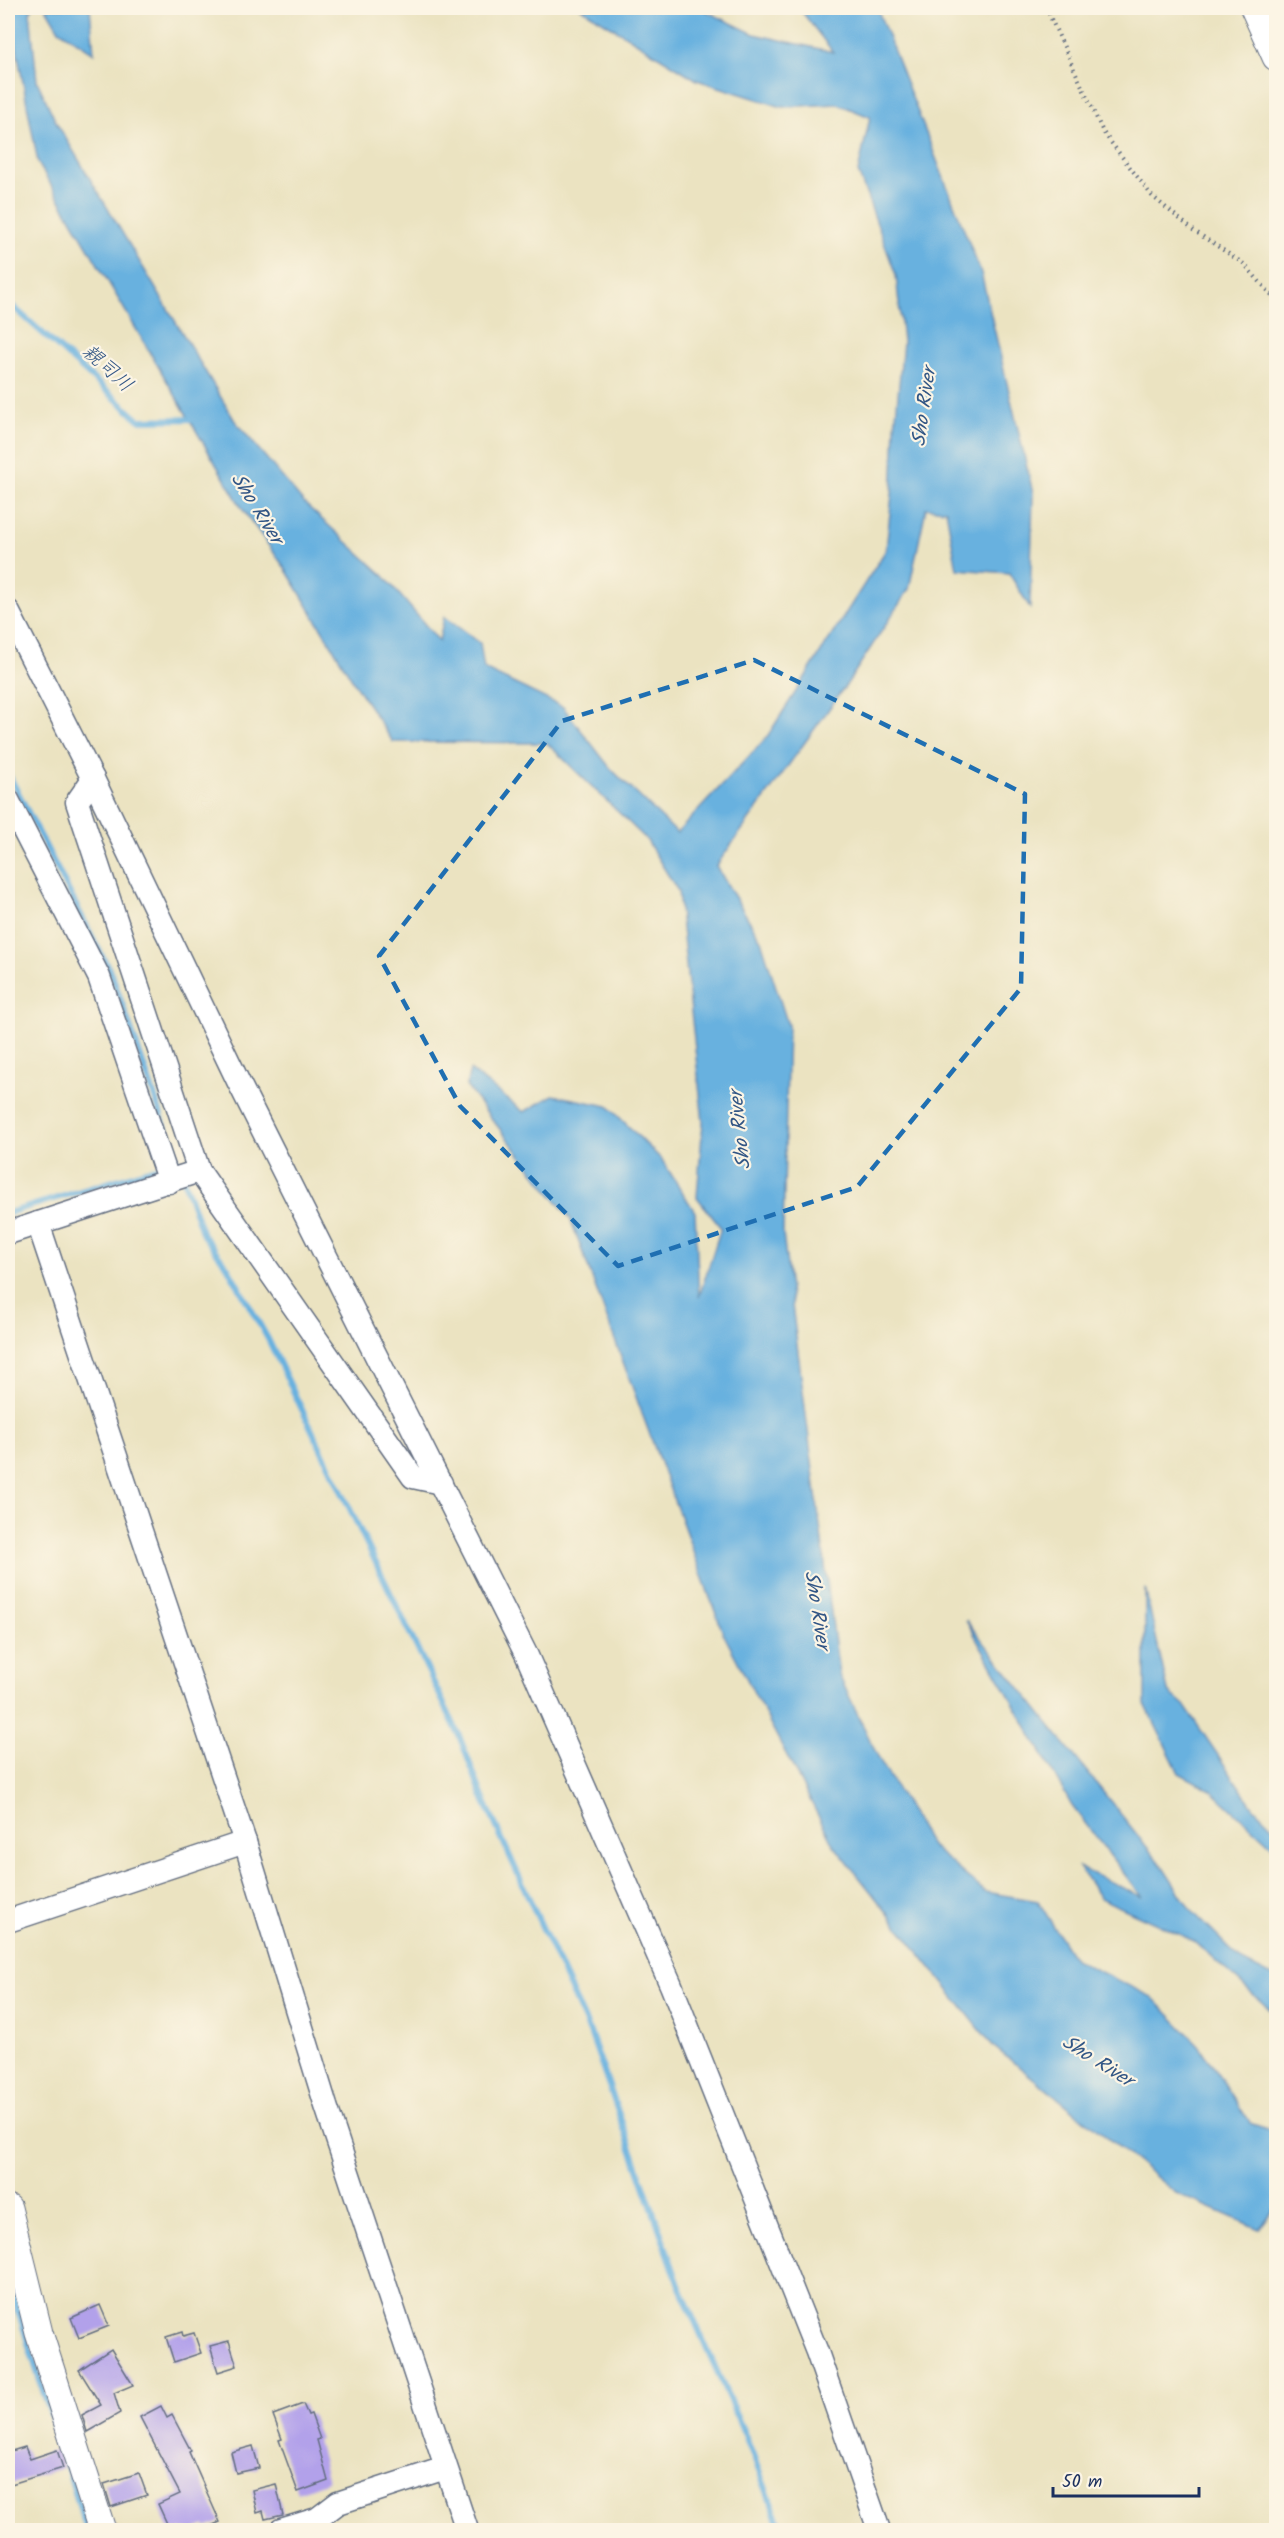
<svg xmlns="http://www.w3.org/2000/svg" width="1284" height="2538" viewBox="0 0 1284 2538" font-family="Kalam,'Klee One',sans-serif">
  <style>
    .water { fill: #67b1df; stroke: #41709e; stroke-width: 1.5 }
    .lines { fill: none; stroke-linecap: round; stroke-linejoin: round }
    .stream { stroke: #67b1df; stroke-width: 6 }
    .building { fill: #b2a1ea }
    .minor-casing { stroke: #646e81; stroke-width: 25 }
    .tertiary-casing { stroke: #646e81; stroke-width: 29 }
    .path { stroke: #646e81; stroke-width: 4; stroke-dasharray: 1.5 4.5; stroke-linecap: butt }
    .minor { stroke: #fff; stroke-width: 22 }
    .tertiary { stroke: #fff; stroke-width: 27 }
    .marked { fill: none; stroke: #1f6fb2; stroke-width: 4.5; stroke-dasharray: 12 8; stroke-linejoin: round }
    .labels { text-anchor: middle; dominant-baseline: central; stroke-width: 4.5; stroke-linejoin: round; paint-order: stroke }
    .water-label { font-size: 20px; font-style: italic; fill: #325685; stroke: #fcf5e5 }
  </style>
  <rect width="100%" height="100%" fill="#fcf5e5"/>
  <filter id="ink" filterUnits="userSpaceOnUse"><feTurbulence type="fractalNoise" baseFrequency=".0167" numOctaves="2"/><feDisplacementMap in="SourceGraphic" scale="12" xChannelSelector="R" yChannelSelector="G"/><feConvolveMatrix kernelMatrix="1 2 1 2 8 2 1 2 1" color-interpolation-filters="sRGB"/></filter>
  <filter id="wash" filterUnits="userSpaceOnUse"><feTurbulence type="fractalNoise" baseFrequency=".008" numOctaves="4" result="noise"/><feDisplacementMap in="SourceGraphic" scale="24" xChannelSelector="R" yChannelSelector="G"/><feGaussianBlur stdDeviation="1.35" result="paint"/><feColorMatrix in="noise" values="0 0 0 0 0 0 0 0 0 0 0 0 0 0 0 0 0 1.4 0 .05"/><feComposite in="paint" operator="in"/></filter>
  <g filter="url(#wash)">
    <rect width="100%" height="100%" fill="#ebe3c1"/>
    <g class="water">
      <path d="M9,8H33L30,12L37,81L56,122L235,421L304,503L383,575L439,641L444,617L480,643L484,669L563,707L611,769L677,833L767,737L886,550L892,494L895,427L903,342L896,275L858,172L870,117L838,104L782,107L697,80L581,8H700L754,34L833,52L799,8H877L981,273L1033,493L1030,608L1009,573L957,569L946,510L926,508L909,589L849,681L716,866L761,940L788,1025L783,1234L839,1675L879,1759L931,1846L985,1892L1038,1901L1074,1959L1152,1997L1199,2045L1250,2123L1276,2132V2207L1259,2229L1176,2193L993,2046L833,1844L723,1633L570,1218L466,1086L470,1070L524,1112L553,1095L608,1106L662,1160L695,1212L699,1297L721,1228L697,1197L703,1122L678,891L646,839L547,743L393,742L361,694L285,568L243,510L38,163Z"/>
      <path d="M46,8H90L94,53L59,30Z"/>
      <path d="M1145,1588L1168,1691L1184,1705L1253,1807L1276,1830V1850L1211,1790L1179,1773L1145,1704Z"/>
      <path d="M966,1620L1162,1866L1190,1909L1242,1961L1276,1978V2015L1194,1941L1100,1898L1079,1867L1142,1897L1072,1806Z"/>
    </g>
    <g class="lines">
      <g class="stream">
        <path d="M8,302L139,420L195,419"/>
        <path d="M8,773L112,975L203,1235L227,1266L268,1339L458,1733L482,1795L590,2032L679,2285L745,2435L782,2530"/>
        <path d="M8,1213L159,1167"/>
        <path d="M8,2279L87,2530"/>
      </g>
    </g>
    <g id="blocks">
      <g class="building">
        <path d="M100,2305L109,2326L79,2338L71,2318Z"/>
        <path d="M182,2332L183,2336L194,2333L201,2353L174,2362L166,2337Z"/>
        <path d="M229,2341L237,2366L218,2372L210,2346Z"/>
        <path d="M111,2349L133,2385L114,2393L120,2413L87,2432L82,2415L101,2405L79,2370Z"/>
        <path d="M303,2404L308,2415L311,2414L320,2439L317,2440L328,2481L298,2492L279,2440L282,2439L273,2415Z"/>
        <path d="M161,2406L167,2418L172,2415L191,2451L189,2452L220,2522L206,2528L205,2525L193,2530H170L158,2504L180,2494L140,2417Z"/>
        <path d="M253,2446L259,2468L236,2473L231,2452Z"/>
        <path d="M25,2447L30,2459L57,2450L63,2468L8,2485V2452Z"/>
        <path d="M139,2473L147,2495L111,2507L104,2484Z"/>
        <path d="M276,2484L283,2515L265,2519L263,2511L257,2513L252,2490Z"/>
      </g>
    </g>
  </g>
  <g filter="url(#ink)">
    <use href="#blocks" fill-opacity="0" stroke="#646e81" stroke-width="1.5"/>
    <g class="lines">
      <defs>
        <g id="minor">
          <path d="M8,611L93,779L239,1083L527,1656L671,1985L817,2352L879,2530"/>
          <path d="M93,779L77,802L199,1171"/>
          <path d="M8,800L99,977L169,1182"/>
          <path d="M38,1223L245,1842L326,2106L467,2530"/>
          <path d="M8,1233L199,1171L413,1477L441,1483"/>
          <path d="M8,1921L245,1842"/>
          <path d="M281,2530L317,2519L338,2503L445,2468"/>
        </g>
        <g id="tertiary">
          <path d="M1254,8L1276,57"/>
          <path d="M8,2208L39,2333L102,2530"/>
        </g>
      </defs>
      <use href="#minor" class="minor-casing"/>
      <use href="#tertiary" class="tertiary-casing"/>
      <path class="path" d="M1046,8L1103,132L1152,196L1193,230L1244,264L1276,300"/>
      <use href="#minor" class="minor"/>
      <use href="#tertiary" class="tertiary"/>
    </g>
  </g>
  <path class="marked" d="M754,660L1025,794L1021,988L857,1187L618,1266L460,1106L379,956L562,721Z"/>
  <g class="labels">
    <g class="water-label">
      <text transform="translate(107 369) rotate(42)">親司川</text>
      <text transform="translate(925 407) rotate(-82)">Sho River</text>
      <text transform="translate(256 509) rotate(58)">Sho River</text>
      <text transform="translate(741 1130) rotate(-96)">Sho River</text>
      <text transform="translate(816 1610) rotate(81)">Sho River</text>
      <text transform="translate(1097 2062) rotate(32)">Sho River</text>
    </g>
  </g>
  <rect width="1284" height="2538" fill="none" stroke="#fcf5e5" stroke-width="30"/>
  <path d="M1053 2487v9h146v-9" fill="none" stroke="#1b2f5e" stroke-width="3"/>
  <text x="1062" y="2487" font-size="18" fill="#1b2f5e" stroke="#fcf5e5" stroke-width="4.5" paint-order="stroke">50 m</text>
</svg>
